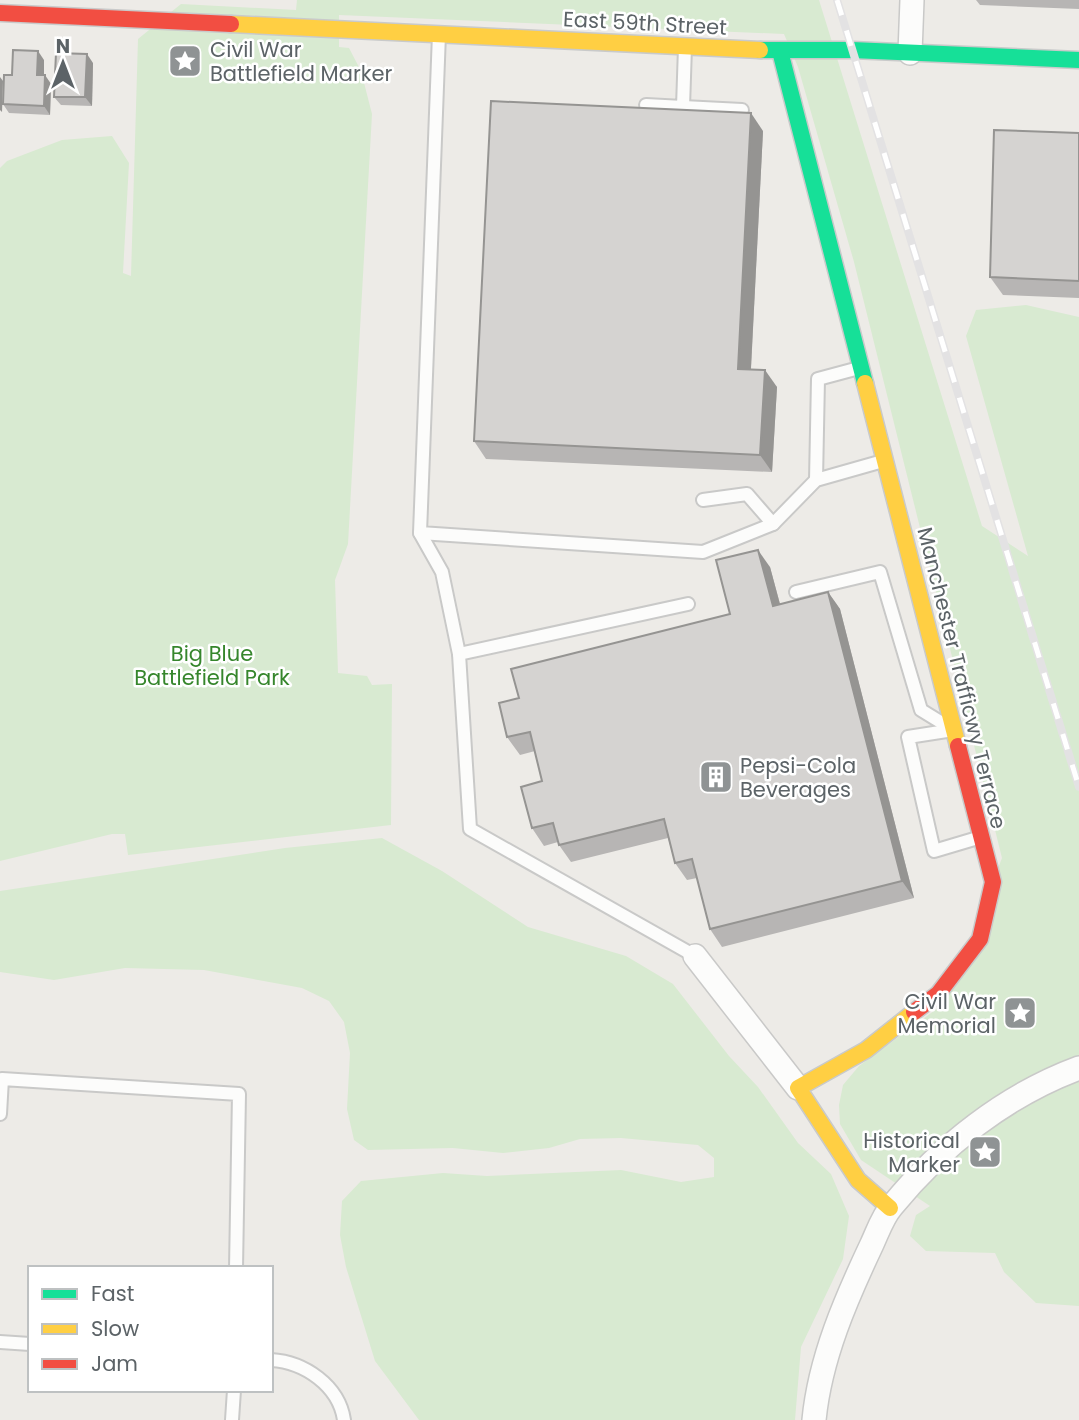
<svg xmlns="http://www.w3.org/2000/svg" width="1079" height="1420" viewBox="0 0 1079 1420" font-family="Poppins,sans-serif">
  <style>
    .green { fill: #d8ead1 }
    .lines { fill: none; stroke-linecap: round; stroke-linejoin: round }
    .lane-casing { stroke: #c9c9c8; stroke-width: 16 }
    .street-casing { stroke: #c9c9c8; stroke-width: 26 }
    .fast-casing { stroke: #c9caca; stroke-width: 19 }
    .slow-casing { stroke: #c9caca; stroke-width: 19 }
    .jam-casing { stroke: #c9caca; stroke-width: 19 }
    .lane { stroke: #fcfcfb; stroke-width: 12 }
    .street { stroke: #fcfcfb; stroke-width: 23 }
    .fast { stroke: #16e098; stroke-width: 16 }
    .slow { stroke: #ffcf43; stroke-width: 16 }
    .jam { stroke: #f24e42; stroke-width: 16 }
    .rail-casing { stroke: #e3e2e3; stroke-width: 8 }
    .rail { stroke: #fff; stroke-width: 5; stroke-dasharray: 16; stroke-linecap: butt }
    .wall { fill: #b7b5b4 }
    .shaded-wall { fill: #959492 }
    .building { fill: #d5d3d1; stroke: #959492; stroke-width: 2 }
    .labels { text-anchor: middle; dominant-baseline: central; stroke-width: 5; stroke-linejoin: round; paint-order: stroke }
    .street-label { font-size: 21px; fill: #5c6367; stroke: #fff }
    .poi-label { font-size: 21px; fill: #5c6367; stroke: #fff; text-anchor: start }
    .park-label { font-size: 21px; fill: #36862c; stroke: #fff }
  </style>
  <rect width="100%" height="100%" fill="#edebe7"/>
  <g class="green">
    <path d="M297,0H819L982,526L1028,556L966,336L976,310L1026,305L1079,317V1306L1036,1303L1004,1272L995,1253L926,1251L910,1236L916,1215L930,1206L861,1160L840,1124L839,1105L843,1085L859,1066L946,1002L1002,858L854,262L798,67L784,34L339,15V47L349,48L361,71L372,114L348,544L335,580L338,673L367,676L372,685L392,684L391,825L128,855L125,834H112L0,861V168L7,161L62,140L112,136L129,163L123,273L131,276L138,39L181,4L296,10Z"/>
    <path d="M382,838L442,871L528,927L626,956L673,984L729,1056L758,1087L798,1143L831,1174L849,1216L843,1259L801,1347L795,1420H419L375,1361L346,1267L340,1235L342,1201L361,1181L443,1173L487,1176L621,1170L681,1182L714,1177V1158L698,1145L621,1138L580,1139L549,1148L503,1153L453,1148L368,1150L354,1140L347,1109L350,1053L344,1022L329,1001L302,988L204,970L125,968L54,980L0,972V891L285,848Z"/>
  </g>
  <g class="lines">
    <defs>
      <g id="lane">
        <path d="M439,34L420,533L703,552L773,524L816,480L883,461"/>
        <path d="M646,105L683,107L685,47"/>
        <path d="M683,107L742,110"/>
        <path d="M816,480L818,379L859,368"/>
        <path d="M703,500L747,494L773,524"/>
        <path d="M420,533L442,572L459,654"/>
        <path d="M796,592L880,572L921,710L947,726"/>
        <path d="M688,604L459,654L470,829L695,956"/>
        <path d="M953,730L908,737L934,851L981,837"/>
        <path d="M0,1114L2,1079L239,1094L236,1268"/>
        <path d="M0,1342L30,1344"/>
        <path d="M271,1360C305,1362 339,1386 344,1420"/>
        <path d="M232,1420L234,1390"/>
      </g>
      <g id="street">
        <path d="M910,53L912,0"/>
        <path d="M695,956L798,1088"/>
        <path d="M814,1420C820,1358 846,1299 872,1244C878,1231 883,1216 892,1206C941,1146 1006,1095 1079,1068"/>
      </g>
      <g id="fast">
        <path d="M760,50H852L1079,60"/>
        <path d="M780,51L865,383"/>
      </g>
      <g id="slow">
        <path d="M231,24L760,50"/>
        <path d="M865,383L958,746"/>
        <path d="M890,1208L858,1180L798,1088L866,1050L914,1012"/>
      </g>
      <g id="jam">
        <path d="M0,13L231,24"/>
        <path d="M914,1012L938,994L980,939L993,882L958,746"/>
      </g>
    </defs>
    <use href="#lane" class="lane-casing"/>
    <use href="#street" class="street-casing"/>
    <use href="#fast" class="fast-casing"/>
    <use href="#slow" class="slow-casing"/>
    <use href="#jam" class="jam-casing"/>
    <use href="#lane" class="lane"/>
    <use href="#street" class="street"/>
    <use href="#fast" class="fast"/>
    <use href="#slow" class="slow"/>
    <use href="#jam" class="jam"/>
    <defs>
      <path id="rail" d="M837,0L1079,787"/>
    </defs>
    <use href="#rail" class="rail-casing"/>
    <use href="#rail" class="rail"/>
  </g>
  <g class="wall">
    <path d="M976,0H1079V9L980,5Z"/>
    <path d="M44,60V75L51,84L50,115L9,113L3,104L12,75Z"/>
    <path d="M93,63L92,106L61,105L54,97Z"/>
    <path d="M763,131L751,369L777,387L772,472L486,459L474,441Z"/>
    <path d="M1079,133V298L1003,295L990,277Z"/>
    <path d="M770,567L780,604L828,592L840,609L914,898L722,947L710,929L697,878L687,880L675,863L668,838L571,862L559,845L558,842L544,846L532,828L542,781L535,751L520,755L507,737L519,698L730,614Z"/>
  </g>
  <g class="shaded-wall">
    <path d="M38,51L44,60V83L37,75Z"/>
    <path d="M87,54L93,63L92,106L85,97Z"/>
    <path d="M45,75L51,84L50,115L44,106Z"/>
    <path d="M0,77L3,81L2,112L0,110Z"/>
    <path d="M751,113L763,131L750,386L738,369Z"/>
    <path d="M765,370L777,387L772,472L760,455Z"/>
    <path d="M758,550L770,567L785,623L773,606Z"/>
    <path d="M828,592L840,609L914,898L902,881Z"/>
  </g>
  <g class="building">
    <path d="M13,50L38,51L37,75H45L44,106L3,104L4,75H12Z"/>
    <path d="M56,53L87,54L85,97H54Z"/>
    <path d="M491,101L751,113L738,369L765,370L760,455L474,441Z"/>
    <path d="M994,130L1079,133V281L990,277Z"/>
    <path d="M758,550L773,606L828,592L902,881L710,929L692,859L675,863L664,819L559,845L553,823L532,828L521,787L542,781L530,732L507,737L499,703L519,698L511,669L730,614L716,560Z"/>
  </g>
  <defs>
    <symbol id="sight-square" viewBox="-11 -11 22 22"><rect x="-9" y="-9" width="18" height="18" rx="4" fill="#8f9394" stroke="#fff"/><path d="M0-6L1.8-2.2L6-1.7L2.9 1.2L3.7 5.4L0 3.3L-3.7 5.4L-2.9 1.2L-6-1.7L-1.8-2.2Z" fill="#fff"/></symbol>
    <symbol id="building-square" viewBox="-11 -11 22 22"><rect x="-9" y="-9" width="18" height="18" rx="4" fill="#8f9394" stroke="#fff"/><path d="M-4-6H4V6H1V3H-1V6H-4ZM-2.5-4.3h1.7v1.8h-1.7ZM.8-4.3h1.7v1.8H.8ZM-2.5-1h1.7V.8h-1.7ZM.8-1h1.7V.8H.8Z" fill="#fff"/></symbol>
  </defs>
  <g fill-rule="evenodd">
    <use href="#sight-square" x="166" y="42" width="38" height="38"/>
    <use href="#building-square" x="697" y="758" width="38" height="38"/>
    <use href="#sight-square" x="1001" y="994" width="38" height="38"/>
    <use href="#sight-square" x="966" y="1133" width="38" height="38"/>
  </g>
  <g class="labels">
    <g class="street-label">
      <text transform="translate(645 23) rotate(3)">East 59th Street</text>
      <text transform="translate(962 678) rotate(76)">Manchester Trafficwy Terrace</text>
    </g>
    <g class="poi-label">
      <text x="210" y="49">Civil War<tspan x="210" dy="24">Battlefield Marker</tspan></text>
      <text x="740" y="765">Pepsi-Cola<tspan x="740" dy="24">Beverages</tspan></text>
      <text x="996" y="1001" text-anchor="end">Civil War<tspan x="996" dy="24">Memorial</tspan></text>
      <text x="960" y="1140" text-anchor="end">Historical<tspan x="960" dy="24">Marker</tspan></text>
    </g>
    <g class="park-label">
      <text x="212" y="653">Big Blue<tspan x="212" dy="24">Battlefield Park</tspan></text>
    </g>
  </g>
  <rect x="28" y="1266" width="245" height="126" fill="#ffffff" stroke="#bec1c2" stroke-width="2"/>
  <rect x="42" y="1289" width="35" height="10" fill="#16e098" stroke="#bec1c2" stroke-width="2"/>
  <text x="91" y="1301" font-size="21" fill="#5c6367">Fast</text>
  <rect x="42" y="1324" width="35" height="10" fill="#ffcf43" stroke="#bec1c2" stroke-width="2"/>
  <text x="91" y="1336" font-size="21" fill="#5c6367">Slow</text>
  <rect x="42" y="1359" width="35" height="10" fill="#f24e42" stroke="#bec1c2" stroke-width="2"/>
  <text x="91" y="1371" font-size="21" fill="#5c6367">Jam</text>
  <g transform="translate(63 63)" stroke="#ffffff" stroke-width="5" paint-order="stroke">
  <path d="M0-5L12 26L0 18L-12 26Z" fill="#5c6367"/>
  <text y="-10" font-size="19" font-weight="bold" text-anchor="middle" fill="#5c6367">N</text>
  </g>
</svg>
